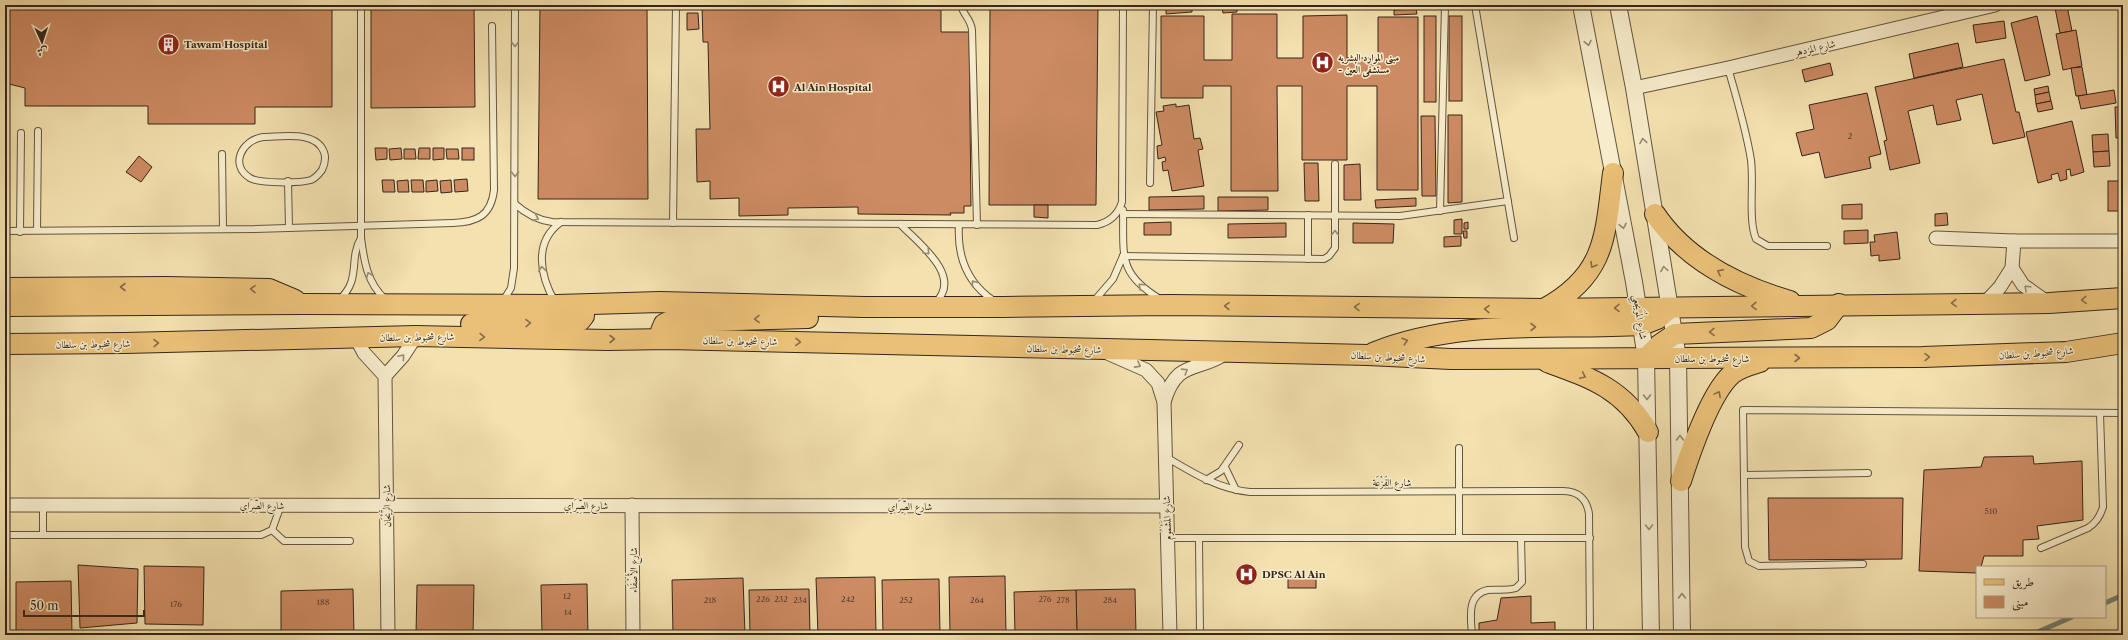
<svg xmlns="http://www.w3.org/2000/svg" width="2128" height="640" viewBox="0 0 2128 640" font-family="'Libre Caslon Text',Amiri,serif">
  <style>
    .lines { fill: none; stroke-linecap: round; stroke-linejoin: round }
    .stream { stroke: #767f78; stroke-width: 5 }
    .building { fill: #cd8b63; stroke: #36261b }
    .service-casing { stroke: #655540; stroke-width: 8 }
    .minor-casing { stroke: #655540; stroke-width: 15 }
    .tertiary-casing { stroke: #655540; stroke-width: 18 }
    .primary-casing { stroke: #36261b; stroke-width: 22 }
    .service { stroke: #f7eccb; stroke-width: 6 }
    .minor { stroke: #f7eccb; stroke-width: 13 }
    .tertiary { stroke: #f7eccb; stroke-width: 16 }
    .primary { stroke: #eac078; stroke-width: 20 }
    .oneway { stroke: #968973 }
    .oneway2 { stroke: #876b45 }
    .labels { text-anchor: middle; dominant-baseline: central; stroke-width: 3; stroke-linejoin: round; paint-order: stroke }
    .number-label { font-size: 8px; fill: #5c3f2d }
    .poi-label { font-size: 10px; font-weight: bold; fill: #36261b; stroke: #f7eccb; text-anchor: start }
    .street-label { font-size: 10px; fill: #36261b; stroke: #f7eccb }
  </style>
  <rect width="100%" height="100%" fill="#f3e1af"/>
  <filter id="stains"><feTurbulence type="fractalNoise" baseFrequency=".005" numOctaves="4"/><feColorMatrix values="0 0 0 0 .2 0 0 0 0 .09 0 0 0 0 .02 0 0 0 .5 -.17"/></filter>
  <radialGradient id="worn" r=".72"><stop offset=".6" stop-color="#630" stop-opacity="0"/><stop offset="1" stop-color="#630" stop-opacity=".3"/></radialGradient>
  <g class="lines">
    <g class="stream">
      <path d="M2105,603L2123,595"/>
      <path d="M2031,635L2072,617"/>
    </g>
  </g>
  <g class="building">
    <path d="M5,5H332V107H255V124H148V106H25V88L5,83Z"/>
    <path d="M371,5H474L475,107L371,108Z"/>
    <path d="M540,5H647L648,199H538Z"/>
    <path d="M702,5H941V32H969L971,206H964V213H950L951,215L858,214V207L788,208V215L739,216V198L710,199V181L697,182L696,129H710L708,42H703Z"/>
    <path d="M990,5H1098L1096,205H989Z"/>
    <path d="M1165,5H1222L1165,6Z"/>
    <path d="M1236,5H1364V6Z"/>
    <path d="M1377,5H1418V7L1377,8Z"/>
    <path d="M2067,6L2072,31L2060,33L2055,8Z"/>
    <path d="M1192,7V12L1166,14V9Z"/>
    <path d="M1237,7V12L1223,13L1222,8Z"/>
    <path d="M1416,9L1417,14L1394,15V10Z"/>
    <path d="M687,13H698L699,29L687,30Z"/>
    <path d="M1232,14H1277V58H1303V16L1347,15V58H1378V17H1418V190H1377V86H1347V160H1302V86H1277L1278,191H1231V86H1203V98H1161V16H1204V60H1232Z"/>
    <rect x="1424" y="16" width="12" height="86"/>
    <rect x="1449" y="16" width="13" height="85"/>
    <path d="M2037,16L2050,75L2025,81L2011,23Z"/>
    <path d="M2004,21L2006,38L1976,43L1973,25Z"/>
    <path d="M2076,30L2082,66L2063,70L2056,34Z"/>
    <path d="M1958,43L1963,67L1914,78L1909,54Z"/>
    <path d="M2004,59L2016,112H2019L2025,137L1993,144L1982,94L1956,100L1961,120L1937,125L1933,105L1908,111L1920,163L1890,170L1884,141L1887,140L1875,87Z"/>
    <path d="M1830,63L1833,75L1805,82L1802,70Z"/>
    <path d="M2082,67L2087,95L2076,96L2071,68Z"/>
    <path d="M2048,86L2049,92L2035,95L2034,89Z"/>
    <path d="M2114,90L2116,103L2081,109L2078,96Z"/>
    <path d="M2049,92L2051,101L2036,104L2035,95Z"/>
    <path d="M1867,93L1881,154L1869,157L1871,168L1825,178L1819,152L1802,156L1796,133L1814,129L1809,105Z"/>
    <path d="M2051,101L2053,109L2038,112L2036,104Z"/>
    <path d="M1176,104V107L1189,105L1194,139L1200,138L1203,149L1198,150L1204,186L1172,191L1168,170L1163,171L1162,162L1166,161L1165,157L1158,159L1157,146L1162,145L1156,112L1164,111L1163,106Z"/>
    <path d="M2115,107H2123V138H2116Z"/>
    <path d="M1448,115H1462V202L1448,203Z"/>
    <path d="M1421,116H1435L1436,196H1422Z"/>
    <path d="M2072,121L2084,172L2071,176L2070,169L2066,170L2067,179L2060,181L2058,173L2051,175L2052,179L2038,183L2026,132Z"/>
    <path d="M2108,134L2109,151L2093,152L2092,135Z"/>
    <path d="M375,148H387V159L376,160Z"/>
    <path d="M401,148L402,159L390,160L389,149Z"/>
    <path d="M419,148H430V159H418Z"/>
    <path d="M433,148H444V159L433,160Z"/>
    <rect x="462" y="148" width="12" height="12"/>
    <path d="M404,149H415L416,159H404Z"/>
    <path d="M446,149H458L459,159H447Z"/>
    <path d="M2109,151L2110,166L2094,167L2093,152Z"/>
    <path d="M139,156L152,167L141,182L126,172Z"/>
    <path d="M1304,163H1318L1319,201H1305Z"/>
    <path d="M1360,164L1361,200H1344V165Z"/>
    <path d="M467,179L468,191L455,192L454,180Z"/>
    <path d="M382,180H394L395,192H383Z"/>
    <path d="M408,180L409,192H398L397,181Z"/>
    <path d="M411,180H423L424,192H412Z"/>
    <path d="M437,180L438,191L426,192V181Z"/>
    <path d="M451,180L452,192L441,193L440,181Z"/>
    <rect x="2108" y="181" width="15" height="30"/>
    <path d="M1204,196V209L1149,210V197Z"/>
    <path d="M1218,197H1268V210L1218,211Z"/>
    <path d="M1416,198V206L1376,208L1375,200Z"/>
    <path d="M1862,204V219H1842V205Z"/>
    <path d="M1034,205H1048V218L1034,217Z"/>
    <path d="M1947,213L1948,225L1935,226V214Z"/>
    <path d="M1462,219V234H1454V220Z"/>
    <path d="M1171,222V235H1144V223Z"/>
    <path d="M1468,222V229H1464V223Z"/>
    <path d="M1286,223V237L1228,238V224Z"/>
    <path d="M1353,223L1394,224L1393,243H1353Z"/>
    <path d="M1868,230V243L1844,244V231Z"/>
    <path d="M1463,231H1467V238H1464Z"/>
    <path d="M1897,232L1900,259L1879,261V255L1871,256L1870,242H1875L1874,235Z"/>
    <path d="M1461,236V246L1444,247V237Z"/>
    <path d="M2033,456L2034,464L2082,461L2083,520L2037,526L2039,539L2023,540V556H1984L1981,567H1977V573L1919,571L1924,470L1981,467L1984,457Z"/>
    <path d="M1768,498H1903L1902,559L1769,560Z"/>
    <path d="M78,565L138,569L137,623L80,628Z"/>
    <path d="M144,566L204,567L203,625L145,624Z"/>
    <path d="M1005,576L1006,635H950L949,577Z"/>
    <path d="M875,577L876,635H818L816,578Z"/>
    <path d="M743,578L745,635H673L672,580Z"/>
    <rect x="1288" y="578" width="28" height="10"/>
    <path d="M939,579L940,635H883L882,580Z"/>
    <path d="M71,581L72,635H16V582Z"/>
    <path d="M587,584L588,635H542L541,585Z"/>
    <path d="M417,585H474L473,635H416Z"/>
    <path d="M353,589L354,635H281V591Z"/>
    <path d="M809,589L810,635H750L749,590Z"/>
    <path d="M1135,589L1136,635H1077L1076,590Z"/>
    <path d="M5,590H7L8,635H5Z"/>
    <path d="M1076,590L1077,635H1015L1014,592Z"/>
    <path d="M1531,596V623L1555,622V635H1479V623L1497,620L1501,598Z"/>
  </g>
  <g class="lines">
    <defs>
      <g id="service">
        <path d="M361,5V238C364,260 367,283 385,299"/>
        <path d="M961,5C963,15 971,19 972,30L977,225"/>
        <path d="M1475,5L1514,238"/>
        <path d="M1728,68C1737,99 1746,129 1751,160C1754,184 1748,220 1756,239L1768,246H1827"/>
        <path d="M263,137C281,137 316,130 324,152C326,158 325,164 322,170C319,174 316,178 311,180C301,183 260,184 250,178C229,165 242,140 263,137Z"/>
        <path d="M222,154L223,229"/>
        <path d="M288,181L289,228"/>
        <path d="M1150,183L1153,5"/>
        <path d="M515,204C526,214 537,220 552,222L1097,225C1110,222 1118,215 1122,202L1123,5"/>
        <path d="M1123,210C1124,255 1117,273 1160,299"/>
        <path d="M1440,211L1445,5"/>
        <path d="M1123,214L1400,216L1508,201"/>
        <path d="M673,223L676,5"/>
        <path d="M900,224C918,243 964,276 935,303"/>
        <path d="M959,225C957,257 967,283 994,301"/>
        <path d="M37,230L38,131"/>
        <path d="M5,231L255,229L453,223C477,222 491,216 494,190L492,26"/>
        <path d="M20,232L21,133"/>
        <path d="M1123,256L1324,259L1329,256L1335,248V164"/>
        <path d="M1308,259V215"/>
        <path d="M339,300C362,279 348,260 361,238"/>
        <path d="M503,301L511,288L514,268L515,5"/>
        <path d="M1094,301L1113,279L1123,256"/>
        <path d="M555,302C540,276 533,242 561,222"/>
        <path d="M1459,448V538"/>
        <path d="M1166,457C1193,473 1218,489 1250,492L1563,491C1578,491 1587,499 1589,514L1590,635"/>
        <path d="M1225,467L1236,490"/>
        <path d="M1744,475L1868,473"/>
        <path d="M1206,480L1221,471L1239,445"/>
        <path d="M43,505V535"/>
        <path d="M272,530L284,541H350"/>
        <path d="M5,535H261L272,530L281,505"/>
        <path d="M1168,538H1590"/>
        <path d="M1199,538L1200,635"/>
        <path d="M2041,548L2088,528C2096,523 2100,517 2103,507L2100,413"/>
        <path d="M1863,564L1759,566L1749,561L1745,547L1743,410L2123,413"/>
        <path d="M1472,635C1471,619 1466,594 1488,590C1497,589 1507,591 1516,588L1522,582L1521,538"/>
      </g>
      <g id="minor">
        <path d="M1634,88L1728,68L1995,5"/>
        <path d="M1936,238L2014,241H2123"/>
        <path d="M2012,268L2023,285L2047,302"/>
        <path d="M1985,303L2000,287L2012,268L2014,241"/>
        <path d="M356,338L364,353L385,376L388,635"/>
        <path d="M1105,352L1146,370L1158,383L1164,402L1170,635"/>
        <path d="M385,376L403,356L416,336"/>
        <path d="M1164,402C1177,358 1198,373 1226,353"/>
        <path d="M5,505L1167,506"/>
        <path d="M632,505L633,635"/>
      </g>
      <g id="tertiary">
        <path d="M1581,5L1634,282L1646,358L1651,635"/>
        <path d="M1618,5L1634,88L1678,358L1682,635"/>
      </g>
      <g id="primary">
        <path d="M1655,214C1686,260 1738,286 1790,301"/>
        <path d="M5,288L166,287L269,289L295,300"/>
        <path d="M5,306L303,304L557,305L660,302L864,307H1004L1170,305L1544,309L2049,303L2123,298"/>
        <path d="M1544,309C1606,275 1605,237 1613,173"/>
        <path d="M471,324L572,323L580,321L584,316V309L575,305"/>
        <path d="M668,339L661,331L664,324L668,322L808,318"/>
        <path d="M5,344L125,343L416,336L608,340L668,339L1368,355L1451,359L1923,357L2066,352L2123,343"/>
        <path d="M1373,353C1459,318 1551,330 1642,325L1657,319L1670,308"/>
        <path d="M1646,358L1659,345L1675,334L1811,328L1827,320L1839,304"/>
        <path d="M1547,362C1591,378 1624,389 1648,432"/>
        <path d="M1681,481C1690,453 1710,393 1732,374C1740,367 1750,365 1760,362"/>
      </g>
    </defs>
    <use href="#service" class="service-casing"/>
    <use href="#minor" class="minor-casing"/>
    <use href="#tertiary" class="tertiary-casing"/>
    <use href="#primary" class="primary-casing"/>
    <use href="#service" class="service"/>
    <use href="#minor" class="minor"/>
    <use href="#tertiary" class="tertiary"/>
    <use href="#primary" class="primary"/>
  </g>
  <defs><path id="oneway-chevron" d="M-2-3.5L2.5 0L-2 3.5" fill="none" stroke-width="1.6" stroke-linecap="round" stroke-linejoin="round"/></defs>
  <g class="oneway">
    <use href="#oneway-chevron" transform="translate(1588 43) rotate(79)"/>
    <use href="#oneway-chevron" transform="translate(515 44) rotate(90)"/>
    <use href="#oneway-chevron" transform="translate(1643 141) rotate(-99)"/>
    <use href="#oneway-chevron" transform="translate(515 174) rotate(90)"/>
    <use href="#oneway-chevron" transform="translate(536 218) rotate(22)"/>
    <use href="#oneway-chevron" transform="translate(1623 226) rotate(79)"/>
    <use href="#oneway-chevron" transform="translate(1335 233) rotate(-90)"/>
    <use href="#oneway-chevron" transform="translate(927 252) rotate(47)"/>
    <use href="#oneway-chevron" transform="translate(542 269) rotate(-97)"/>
    <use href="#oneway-chevron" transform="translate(1664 269) rotate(-99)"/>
    <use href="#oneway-chevron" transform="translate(369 275) rotate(-112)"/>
    <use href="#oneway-chevron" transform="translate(974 283) rotate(-128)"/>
    <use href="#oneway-chevron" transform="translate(1141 286) rotate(-137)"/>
    <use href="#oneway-chevron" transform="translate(2027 288) rotate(-137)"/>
    <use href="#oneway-chevron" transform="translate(402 357) rotate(-50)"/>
    <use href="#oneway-chevron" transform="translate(1138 365) rotate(28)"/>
    <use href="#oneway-chevron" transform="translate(1185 371) rotate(-32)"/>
    <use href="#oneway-chevron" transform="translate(1647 397) rotate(89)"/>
    <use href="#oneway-chevron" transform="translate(1680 438) rotate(-91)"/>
    <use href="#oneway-chevron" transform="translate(1649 527) rotate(89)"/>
    <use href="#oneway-chevron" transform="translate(1682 596) rotate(-91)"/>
  </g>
  <g class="oneway2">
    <use href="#oneway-chevron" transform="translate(1593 265) rotate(121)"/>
    <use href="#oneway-chevron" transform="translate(1720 272) rotate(-153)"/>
    <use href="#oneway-chevron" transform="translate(123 287) rotate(180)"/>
    <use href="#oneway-chevron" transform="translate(253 289) rotate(-179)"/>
    <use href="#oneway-chevron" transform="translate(2084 300) rotate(176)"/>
    <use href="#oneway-chevron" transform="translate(1954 303) rotate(179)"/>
    <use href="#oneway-chevron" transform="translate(1227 306) rotate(-179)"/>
    <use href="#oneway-chevron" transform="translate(1754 306) rotate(179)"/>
    <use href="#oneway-chevron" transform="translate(1357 307) rotate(-179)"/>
    <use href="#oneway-chevron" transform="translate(1617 308) rotate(179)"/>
    <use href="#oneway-chevron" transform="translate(1487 309) rotate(-179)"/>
    <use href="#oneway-chevron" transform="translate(757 319) rotate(179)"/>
    <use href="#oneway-chevron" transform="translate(528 323) rotate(-1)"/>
    <use href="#oneway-chevron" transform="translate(1533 327)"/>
    <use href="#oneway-chevron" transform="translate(1712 332) rotate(179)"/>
    <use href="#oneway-chevron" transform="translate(482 337) rotate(1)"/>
    <use href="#oneway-chevron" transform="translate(612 339)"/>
    <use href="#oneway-chevron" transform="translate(1405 341) rotate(-18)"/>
    <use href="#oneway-chevron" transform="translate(798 342) rotate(1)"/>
    <use href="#oneway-chevron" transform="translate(156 343) rotate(-2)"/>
    <use href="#oneway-chevron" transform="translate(1927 357) rotate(-1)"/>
    <use href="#oneway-chevron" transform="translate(1797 358)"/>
    <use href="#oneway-chevron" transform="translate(1583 376) rotate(25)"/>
    <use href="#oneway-chevron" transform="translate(1718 394) rotate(-62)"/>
  </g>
  <defs>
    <symbol id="building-disc" viewBox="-11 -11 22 22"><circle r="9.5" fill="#8f2418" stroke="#f7eccb"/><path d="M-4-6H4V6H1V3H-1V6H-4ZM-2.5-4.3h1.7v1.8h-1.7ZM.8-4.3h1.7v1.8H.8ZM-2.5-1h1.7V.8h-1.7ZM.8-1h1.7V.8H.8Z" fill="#fff"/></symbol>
    <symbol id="hospital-disc" viewBox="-11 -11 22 22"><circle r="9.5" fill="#8f2418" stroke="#f7eccb"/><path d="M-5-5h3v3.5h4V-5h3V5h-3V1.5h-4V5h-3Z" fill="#fff"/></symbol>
  </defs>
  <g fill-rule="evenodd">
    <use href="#building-disc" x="156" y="32" width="25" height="25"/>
    <use href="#hospital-disc" x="1310" y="50" width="25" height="25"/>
    <use href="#hospital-disc" x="766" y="74" width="25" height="25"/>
    <use href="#hospital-disc" x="1234" y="562" width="25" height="25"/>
  </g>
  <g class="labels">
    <g class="number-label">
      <text x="1850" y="136">2</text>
      <text x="1991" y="511">510</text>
      <text x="567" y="596">12</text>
      <text x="763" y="599">226</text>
      <text x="781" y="599">232</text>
      <text x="848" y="599">242</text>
      <text x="1045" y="599">276</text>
      <text x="710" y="600">218</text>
      <text x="800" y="600">234</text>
      <text x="906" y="600">252</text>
      <text x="977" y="600">264</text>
      <text x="1063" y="600">278</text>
      <text x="1110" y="600">284</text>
      <text x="323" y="602">188</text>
      <text x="176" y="604">176</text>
      <text x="568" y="612">14</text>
    </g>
    <g class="poi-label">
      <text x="184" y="44">Tawam Hospital</text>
      <text x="1338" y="57">مبنى الموارد البشريه<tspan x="1338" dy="12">- مستشفى العين</tspan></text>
      <text x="794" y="87">Al Ain Hospital</text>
      <text x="1262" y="574">DPSC Al Ain</text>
    </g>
    <g class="street-label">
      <text transform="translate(1815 48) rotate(-13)">شارع المزدهر</text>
      <text transform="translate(1640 317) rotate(81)">شارع المُوَيجعِي</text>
      <text transform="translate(417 337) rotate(-1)">شارع شخبوط بن سلطان</text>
      <text transform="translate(740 341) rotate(1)">شارع شخبوط بن سلطان</text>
      <text transform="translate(93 344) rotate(-1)">شارع شخبوط بن سلطان</text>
      <text transform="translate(1064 349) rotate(1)">شارع شخبوط بن سلطان</text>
      <text transform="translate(2036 353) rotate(-4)">شارع شخبوط بن سلطان</text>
      <text transform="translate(1388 357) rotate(3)">شارع شخبوط بن سلطان</text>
      <text x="1712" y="358">شارع شخبوط بن سلطان</text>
      <text x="1392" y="482">شارع الفَزْعَة</text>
      <text x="262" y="505">شارع الصِّرَاي</text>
      <text x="586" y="505">شارع الصِّرَاي</text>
      <text transform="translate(387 506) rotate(-91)">شارع الرَّيْحَان</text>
      <text x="910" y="506">شارع الصِّرَاي</text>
      <text transform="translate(1167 518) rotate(-92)">شارع المَشْمُوم</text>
      <text transform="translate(633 570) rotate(-90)">شارع الأَصْفَاء</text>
    </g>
  </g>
  <rect width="2128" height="640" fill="none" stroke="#f3e1af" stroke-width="20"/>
  <rect x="6" y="6" width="2116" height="628" fill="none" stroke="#36261b" stroke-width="2"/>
  <rect x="10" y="10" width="2108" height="620" fill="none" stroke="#36261b"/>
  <rect x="1976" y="566" width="130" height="52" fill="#f7eccb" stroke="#aa9d85"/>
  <rect x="1984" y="579" width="20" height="6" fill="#eac078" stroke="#aa9d85"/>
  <text x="2012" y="586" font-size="12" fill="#36261b">طريق</text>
  <rect x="1984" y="596" width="20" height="12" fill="#cd8b63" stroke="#aa9d85"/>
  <text x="2012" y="606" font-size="12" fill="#36261b">مبنى</text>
  <g transform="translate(42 42) rotate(177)" stroke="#f7eccb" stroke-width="3" paint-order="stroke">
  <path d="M0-3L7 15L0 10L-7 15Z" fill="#36261b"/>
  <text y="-6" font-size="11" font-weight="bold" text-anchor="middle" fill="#36261b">ش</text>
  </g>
  <path d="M24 610v6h120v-6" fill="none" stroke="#36261b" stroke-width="2"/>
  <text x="30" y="610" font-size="12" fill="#36261b" stroke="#f7eccb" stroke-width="3" paint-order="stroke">50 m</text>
  <rect width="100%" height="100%" filter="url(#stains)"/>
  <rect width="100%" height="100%" fill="url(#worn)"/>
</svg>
